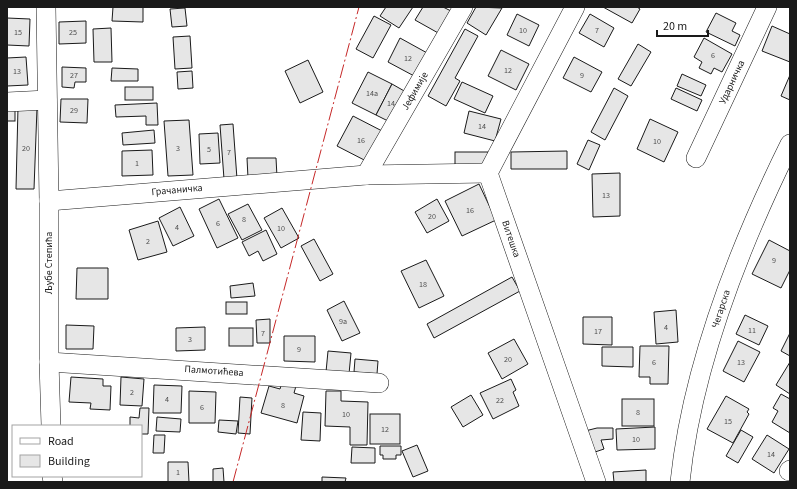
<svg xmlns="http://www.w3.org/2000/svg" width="797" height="489" viewBox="0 0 797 489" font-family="'Source Sans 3',sans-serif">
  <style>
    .building { fill: #e6e6e6; stroke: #1a1a1a }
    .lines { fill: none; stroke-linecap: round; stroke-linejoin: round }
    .minor-casing { stroke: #1a1a1a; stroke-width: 20 }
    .minor { stroke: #fff; stroke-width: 19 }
    .power { stroke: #c62828; stroke-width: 1; stroke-dasharray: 14 3 2 3; stroke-linecap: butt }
    .labels { text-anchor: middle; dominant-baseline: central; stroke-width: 3; stroke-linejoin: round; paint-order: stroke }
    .number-label { font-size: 8px; fill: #4d4d4d }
    .street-label { font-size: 10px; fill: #1a1a1a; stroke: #fff }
  </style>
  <rect width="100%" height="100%" fill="#fff"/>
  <g class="building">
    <path d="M113,7H143V22L112,21Z"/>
    <path d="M386,7H413L399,28L380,16Z"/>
    <path d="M423,7H443L453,12L440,34L415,20Z"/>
    <path d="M476,7L502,8L486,35L467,23Z"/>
    <path d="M603,7H637L640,9L632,23Z"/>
    <path d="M185,8L187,26L172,27L170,9Z"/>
    <path d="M716,13L736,23L732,31L740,35L735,46L706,32Z"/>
    <path d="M517,14L539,25L529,46L507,35Z"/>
    <path d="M590,14L614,28L604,47L579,33Z"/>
    <path d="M374,16L391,25L373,58L356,49Z"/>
    <path d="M7,18L30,19L29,46L7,45Z"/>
    <path d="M86,21V43L59,44V22Z"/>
    <path d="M772,26L790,34V62L762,51Z"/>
    <path d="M111,28L112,62H94L93,29Z"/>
    <path d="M465,29L478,36L455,78L460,81L446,106L428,96Z"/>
    <path d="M190,36L192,68L175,69L173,37Z"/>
    <path d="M400,38L429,54L416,77L388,62Z"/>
    <path d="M704,38L732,54L722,72L714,68L711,74L699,68L702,62L694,57Z"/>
    <path d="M638,44L651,52L631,86L618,79Z"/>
    <path d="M501,50L529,64L516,90L488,76Z"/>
    <path d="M26,57L28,85L7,86V58Z"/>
    <path d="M574,57L602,72L591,92L563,78Z"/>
    <path d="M308,60L323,92L300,103L285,71Z"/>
    <path d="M62,67L86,68V82H75L74,88L62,87Z"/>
    <path d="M112,68L138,69V81H111Z"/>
    <path d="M192,71L193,88L178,89L177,72Z"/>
    <path d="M368,72L392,84L376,115L352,103Z"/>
    <path d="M682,74L706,85L701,96L677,86Z"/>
    <path d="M790,75V100L781,96Z"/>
    <path d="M462,82L493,96L485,113L454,99Z"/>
    <path d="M392,84L406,92L390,122L376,115Z"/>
    <rect x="125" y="87" width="28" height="13"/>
    <path d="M614,88L628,96L605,140L591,132Z"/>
    <path d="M676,88L702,100L697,111L671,99Z"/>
    <path d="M61,99H88L87,123L60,122Z"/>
    <path d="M157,103L158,125H146V116L116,117L115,105Z"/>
    <rect x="7" y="107" width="8" height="14"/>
    <path d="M18,107L37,108L34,189H16Z"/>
    <path d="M469,111L501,119L495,141L464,133Z"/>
    <path d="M353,116L386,133L370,163L337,146Z"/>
    <path d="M650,119L678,132L664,162L637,149Z"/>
    <path d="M189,120L193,175L168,176L164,121Z"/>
    <path d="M233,124L237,179H224L220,125Z"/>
    <path d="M154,130L155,143L123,145L122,133Z"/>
    <path d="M218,133L220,163L200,164L199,134Z"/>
    <path d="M588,140L600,145L589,170L577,164Z"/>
    <path d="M152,150L153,175L122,176V151Z"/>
    <path d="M567,151V169H511V152Z"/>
    <rect x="455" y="152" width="33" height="13"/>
    <path d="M247,158H276L277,177L248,178Z"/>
    <path d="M620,173V216L593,217L592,174Z"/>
    <path d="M479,184L496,220L462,236L445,201Z"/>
    <path d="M219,199L238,238L217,248L199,209Z"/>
    <path d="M437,199L449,221L427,233L415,212Z"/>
    <path d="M248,204L262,230L242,240L228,214Z"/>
    <path d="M180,207L194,236L173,246L159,218Z"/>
    <path d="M282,208L299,238L281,248L264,218Z"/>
    <path d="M158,221L167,252L138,260L129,230Z"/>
    <path d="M266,230L277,254L263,261L258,251L249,256L242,242Z"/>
    <path d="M314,239L333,274L320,281L301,246Z"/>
    <path d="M769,240L790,251V270L781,288L752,274Z"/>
    <path d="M426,260L444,296L419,308L401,271Z"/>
    <path d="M77,268H108V299H76Z"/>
    <path d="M512,277L520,291L434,338L427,324Z"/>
    <path d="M253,283L255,296L231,298L230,286Z"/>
    <path d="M344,301L360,333L342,341L327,310Z"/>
    <rect x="226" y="302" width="21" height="12"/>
    <path d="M676,310L678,342L656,344L654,312Z"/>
    <path d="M745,315L768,326L759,345L736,334Z"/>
    <path d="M583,317H612V345L583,344Z"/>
    <path d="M270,319V343H257L256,320Z"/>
    <path d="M66,325L94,326L93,349H66Z"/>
    <path d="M205,327V350L176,351V328Z"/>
    <rect x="229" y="328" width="24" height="18"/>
    <path d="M790,333V356L781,351Z"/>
    <path d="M284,336H315V362L284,361Z"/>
    <path d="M514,339L528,364L502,379L488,353Z"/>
    <path d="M738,341L760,352L744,382L723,371Z"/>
    <path d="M640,346H669L668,384H650V377H639Z"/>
    <path d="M602,347H633V367L602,366Z"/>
    <path d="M328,351L351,353L349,374L326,372Z"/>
    <path d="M355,359L378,361L377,374L354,372Z"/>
    <path d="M790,362V394L776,385Z"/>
    <path d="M71,377L103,379V386H111L110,410L90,409L91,403L69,402Z"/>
    <path d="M121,377L144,379L142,406L120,405Z"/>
    <path d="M511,379L516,390L513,392L519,406L493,419L480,393Z"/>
    <path d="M282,382L296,386L294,393L304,396L297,423L261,413L269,386L280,389Z"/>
    <path d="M154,385L182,386L181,413H153Z"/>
    <path d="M189,391L216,392L215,423H189Z"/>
    <path d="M326,391H341V401L368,402L367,445H350V427L325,426Z"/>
    <path d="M781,394L790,399V433L772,422L778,411L773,408Z"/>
    <path d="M471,395L483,415L463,427L451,407Z"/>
    <path d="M726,396L749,409L747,412L749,414L733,443L707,429Z"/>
    <path d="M240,397L252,398L250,434L238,433Z"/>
    <rect x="622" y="399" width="32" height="27"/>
    <path d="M140,408H149L148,434H141V426H130V417L139,418Z"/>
    <path d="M303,412L321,413L320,441L301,440Z"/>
    <rect x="370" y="414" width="30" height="30"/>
    <path d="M157,417L181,419L180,432L156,431Z"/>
    <path d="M219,420L238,421L236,434L218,432Z"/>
    <path d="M655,427V449L617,450L616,429Z"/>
    <path d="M597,428H613V439L601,440L604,449L592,453L585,431Z"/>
    <path d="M741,430L753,437L738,463L726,456Z"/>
    <path d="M154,435H165L164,453H153Z"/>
    <path d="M767,435L789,449L774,473L752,459Z"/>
    <path d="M417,445L428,471L413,477L402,451Z"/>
    <path d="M380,446H401V455H396V459H383V455H380Z"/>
    <path d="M352,447L375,448V463H351Z"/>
    <path d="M168,462H188L189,482H168Z"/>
    <path d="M223,468L224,482H213V469Z"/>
    <path d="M646,470V482H614L613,472Z"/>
    <path d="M322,477L346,478L345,482H322Z"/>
  </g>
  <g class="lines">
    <defs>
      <g id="minor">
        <path d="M46,7L49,201V362L51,426"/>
        <path d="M575,7L488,173L596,482"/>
        <path d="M7,102L47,100"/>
        <path d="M696,158L767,7"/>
        <path d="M366,175L463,7"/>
        <path d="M49,201L366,175L488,173"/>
        <path d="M49,362L379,383"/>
        <path d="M789,471L790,470"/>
        <path d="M52,476L53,482"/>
        <path d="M680,482C692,367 739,247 790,144"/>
      </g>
    </defs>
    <use href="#minor" class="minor-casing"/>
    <use href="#minor" class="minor"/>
    <path class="power" d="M233,482L359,7"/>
  </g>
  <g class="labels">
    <g class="number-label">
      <text x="523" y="30">10</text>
      <text x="597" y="30">7</text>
      <text x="18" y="32">15</text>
      <text x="73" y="32">25</text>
      <text x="713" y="55">6</text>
      <text x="408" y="58">12</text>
      <text x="508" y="70">12</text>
      <text x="17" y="71">13</text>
      <text x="74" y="75">27</text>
      <text x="582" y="75">9</text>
      <text x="372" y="93">14a</text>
      <text x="391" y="103">14</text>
      <text x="74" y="110">29</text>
      <text x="482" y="126">14</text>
      <text x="361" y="140">16</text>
      <text x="657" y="141">10</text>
      <text x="26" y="148">20</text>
      <text x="178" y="148">3</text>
      <text x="209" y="149">5</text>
      <text x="229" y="152">7</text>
      <text x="137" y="163">1</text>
      <text x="606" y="195">13</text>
      <text x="470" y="210">16</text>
      <text x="432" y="216">20</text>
      <text x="244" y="219">8</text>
      <text x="218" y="223">6</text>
      <text x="177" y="227">4</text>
      <text x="281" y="228">10</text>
      <text x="148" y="241">2</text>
      <text x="774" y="260">9</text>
      <text x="423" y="284">18</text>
      <text x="343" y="321">9a</text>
      <text x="666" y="327">4</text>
      <text x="752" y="330">11</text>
      <text x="598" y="331">17</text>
      <text x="263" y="333">7</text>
      <text x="190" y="339">3</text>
      <text x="299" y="349">9</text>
      <text x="508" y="359">20</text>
      <text x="654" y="362">6</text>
      <text x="741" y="362">13</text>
      <text x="132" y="392">2</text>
      <text x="167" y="399">4</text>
      <text x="500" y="400">22</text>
      <text x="283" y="405">8</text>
      <text x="202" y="407">6</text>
      <text x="638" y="412">8</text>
      <text x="346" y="414">10</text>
      <text x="728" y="421">15</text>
      <text x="385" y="429">12</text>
      <text x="636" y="439">10</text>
      <text x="771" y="454">14</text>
      <text x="178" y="472">1</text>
    </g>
    <g class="street-label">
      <text transform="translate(732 82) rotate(-65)">Ударничка</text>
      <text transform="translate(415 91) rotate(-60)">Јефимије</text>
      <text transform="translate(177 190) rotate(-5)">Грачаничка</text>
      <text transform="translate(511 239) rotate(71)">Витешка</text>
      <text transform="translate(49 263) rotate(-90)">Љубе Степића</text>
      <text transform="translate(721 309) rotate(-72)">Чегарска</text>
      <text transform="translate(214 371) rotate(4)">Палмотићева</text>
    </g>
  </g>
  <rect width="797" height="489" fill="none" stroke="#1a1a1a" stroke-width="16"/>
  <rect x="12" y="425" width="130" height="52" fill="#ffffff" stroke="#a3a3a3"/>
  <rect x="20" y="438" width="20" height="6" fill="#ffffff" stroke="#a3a3a3"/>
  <text x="48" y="445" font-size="12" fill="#1a1a1a">Road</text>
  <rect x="20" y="455" width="20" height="12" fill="#e6e6e6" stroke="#a3a3a3"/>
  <text x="48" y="465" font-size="12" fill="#1a1a1a">Building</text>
  <path d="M657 30v6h51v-6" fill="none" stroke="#1a1a1a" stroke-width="2"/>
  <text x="663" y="30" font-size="12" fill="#1a1a1a" stroke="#ffffff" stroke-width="3" paint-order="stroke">20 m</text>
</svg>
